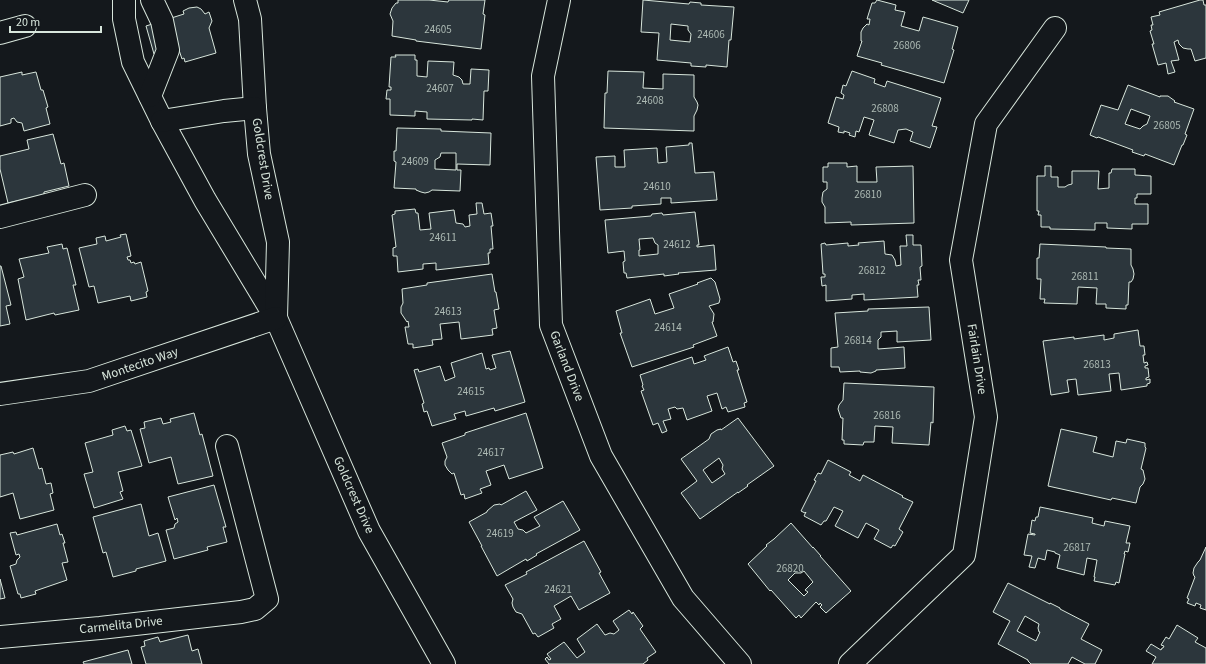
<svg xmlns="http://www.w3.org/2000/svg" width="1206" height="664" viewBox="0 0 1206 664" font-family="'Source Sans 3',sans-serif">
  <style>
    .building { fill: #2c363c; stroke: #d8e6dc; fill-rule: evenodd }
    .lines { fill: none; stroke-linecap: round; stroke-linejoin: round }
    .minor-casing { stroke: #d8e6dc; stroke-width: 24 }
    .minor { stroke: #14181c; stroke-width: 22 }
    .labels { text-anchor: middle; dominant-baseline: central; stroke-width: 3; stroke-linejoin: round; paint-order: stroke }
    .number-label { font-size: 11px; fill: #adbab4 }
    .street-label { font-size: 13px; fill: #d8e6dc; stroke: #14181c }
  </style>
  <rect width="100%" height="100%" fill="#14181c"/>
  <g class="building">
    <path d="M398,0H429L448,2L449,0H485L483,14L485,15L481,49L416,41V40L392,36L393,21L390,14L392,8L396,3H398Z"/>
    <path d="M643,0L689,4L690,2L701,3V5L734,7L731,40H729L727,67L706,65V67L691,66V63L657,60L659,33L641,32ZM671,24L688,26V30L691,34L690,42L670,40Z"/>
    <path d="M877,0L896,5L895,10L905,12L901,26L919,31L923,17L958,27L952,49L954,50L944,83L881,65L882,63L857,56L862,41H861V32L863,28L867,24L869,25L870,19H867L872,3H875Z"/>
    <path d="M932,0H969L963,13Z"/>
    <path d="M1200,0H1203L1204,5H1206V58L1195,61L1191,49H1188L1183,48L1179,44L1178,40L1174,42L1179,60L1171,61L1175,72L1168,74L1166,63L1158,65L1152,44H1154L1150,31L1152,30L1151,25H1153L1151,17L1160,15L1159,12Z"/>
    <path d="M197,7L201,9L205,14L209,12L212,21L209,28L216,53L185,62L184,58L182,59L178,47L154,54L146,26L184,14L183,11L189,8Z"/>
    <path d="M395,55H415V60H417V76L427,77L428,61L454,62L453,75L459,77L462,80L463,84H470L471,69L489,70L488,91H484L483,120L472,119V120L427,119V112L415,111V116L390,115V99H386L387,90H391V87H389L391,57H396Z"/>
    <path d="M608,71L644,72L643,88L663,89V74L694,75V97L697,102L698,105L697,110L694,116V131L604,128L605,93H607Z"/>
    <path d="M852,71L875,79L874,83L885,87L887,81L941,98L932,126L937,127L930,148L910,141L913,132L906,129L898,130L894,143L869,135L874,120L864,117L859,132L856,131L855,137L849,135L850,133L844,131V133L838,132L839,127L828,123L836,97L843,99L844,95L841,93L843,85L846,86Z"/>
    <path d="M22,72V75L36,72L41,90H43L48,107L46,108L50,124L24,131L22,123L17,122L14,118L11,119V123L0,126V77Z"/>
    <path d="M1128,85L1160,97V96H1168L1175,101L1174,102L1194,109L1185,134L1187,135L1183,145H1182L1174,165L1145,154L1144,156L1132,152L1133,150L1098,137L1097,138L1090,135L1101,105L1118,110ZM1131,109L1150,116L1147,124L1143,126L1140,129L1125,124Z"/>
    <path d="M397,128L441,129V131L491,133L490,165L457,164V170H461L460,191L432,190L429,192L425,193L421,192L416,190V189L394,188L396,162L394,161V151H396ZM441,153H456V170L435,169V160L440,157Z"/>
    <path d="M53,134L61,164L64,163L69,186L44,192V195L8,203L0,169V156L29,149L27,140Z"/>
    <path d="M689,143H692L695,173L714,172L717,200L671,203V198H661V204L632,206V208L600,210L596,157L615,156V167H625L624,150L657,148L658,163L667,162L666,147L689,145Z"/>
    <path d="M828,163H847V167L857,166V182H877L876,167L913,166L914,223L851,225V222L825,223V207L822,202V198L823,192L827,189V182H823V167H828Z"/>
    <path d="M1045,166H1051V177H1058V187H1065L1068,185L1072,184V171H1099L1098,189L1109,188V173H1111L1112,169H1135V175L1151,176V194H1137V198H1135V204H1148V224H1132V229L1107,228V223H1095V230L1050,229V227H1041V215H1038L1039,211H1037V176H1045Z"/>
    <path d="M476,203H482L484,214L491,213L493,226H491L493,249H490V253H488L489,264L436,270V263L423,264V269L398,272L397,256H393V248L396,247L392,215L395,214V211L415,209L416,213H418L420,230L431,229L429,213L454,210L456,223L463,224L465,227L470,226L469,215L477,214Z"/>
    <path d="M695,212L699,245H697V247L714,245L716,270L678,273L679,274L664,276V274L627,278L626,273H624L623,262L625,261L624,251L608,253L605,220L651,216L652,214L662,213L663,215ZM653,238L655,243L658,245V254L639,256V250H640L639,239Z"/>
    <path d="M126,234L131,256L127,257L128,260H130L131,263L134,262L135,264L141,262L148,291L146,292L147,297L131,301L130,296L98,303L94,286L89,287L79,248L97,244L96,238L105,236L106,241L121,237L120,235Z"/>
    <path d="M906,235H913V245H921L922,266L920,267L921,280H918L919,285H917L918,297L864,300V294L852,295V299L826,301V285L822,286L821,277H825V274H823L821,244L825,243L826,245L848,243V246L859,245L858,243L884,241L885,254L892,255L895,260L896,266L901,265L900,246H907Z"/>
    <path d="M62,244L63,249L67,248L76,285H73L79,310L55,315L54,313L26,320L18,279L24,277L19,259L49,253L47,247Z"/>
    <path d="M1040,244L1106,247V248L1131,249V265L1133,269L1134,274L1133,279L1131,282H1129L1128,305H1126V309L1106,308V304H1096L1097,288L1078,287L1077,304L1044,303L1045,299H1040L1041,279H1037V258H1039Z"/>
    <path d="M0,266H1L11,305L6,306L10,324L0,326Z"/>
    <path d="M492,274L495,292H496L499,309L494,310L497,328L492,329L493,335L461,339L459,322L440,324L442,339L432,340L433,345L413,348V344H408L405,327H409L408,321L407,322L401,313V307L403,303L402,289L427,285V283Z"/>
    <path d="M711,278L715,282L720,299L719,303L709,306L714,314L713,322H712L717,336L693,345L694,347L632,367L620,333H622L616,311L650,299L655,314L674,308L669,294L698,284L697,283Z"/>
    <path d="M929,307L931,340L897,342V331L881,332V337L878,340V349L904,347L905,368L876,370V371L871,373L860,372V371L840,372L839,367H831V348L838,347L835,313L868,311V309Z"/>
    <path d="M1138,330L1140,346H1144L1145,355H1143L1144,363L1147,362L1148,365L1145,366V368H1148L1149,377L1146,378V380L1150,379V383L1147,384V386L1121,390L1119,373L1109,374L1111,391L1078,395L1076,379L1067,380L1069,392L1051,395L1043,341L1074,337V339L1104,335V340L1114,338V334Z"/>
    <path d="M728,347L733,362L736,361L739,370H737L747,402L744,403L745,407L728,412L726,407L722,409L717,393L707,396L712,411L687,420L683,408L677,409L675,407L668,409L671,419L663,421L667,431L662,433L658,423L653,425L641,391L644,390L642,386L643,385L640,375L692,357L694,364L706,360L704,356Z"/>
    <path d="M510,351L525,402L495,411L494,408L466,416L465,411L454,414L456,419L432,426L427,411L424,412L422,404L424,403L414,370L418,369L419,372L440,366L445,381L455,377L451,363L482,353L486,369L489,368L490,370L496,368L492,355Z"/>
    <path d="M844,383L934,387L933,423L931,422L929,445L892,443L893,427L875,426L874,442H864L863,445L844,444V440H842L843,418H841L838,409L839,405L843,400Z"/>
    <path d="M194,413L200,435L202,434L213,476L178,484L171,457L149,463L140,429L145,428L144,422L161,418L163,424L171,422L170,419Z"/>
    <path d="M526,413L543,468L509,479L504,465L486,471L491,485L480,489L482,493L465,499L464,494L461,495L454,473L452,474L448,470L445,465V461L447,457L442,443L465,435V433Z"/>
    <path d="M738,418L774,466L747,485L748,486L738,493V492L700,519L681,493L697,481L681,459L709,439L711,434L717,430L721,429V430ZM719,458L723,465L722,469L725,474L712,483L703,470Z"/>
    <path d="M125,426L127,431L131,430L142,466L118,472L123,491L120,492L123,499L94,508L84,474L93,472L85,443L113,435L112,430Z"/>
    <path d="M1061,429L1097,437L1093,452L1113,457L1116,441L1126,443L1127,439L1145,443V447L1146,448L1141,469L1143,470L1145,479L1143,484L1140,487L1136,503L1112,498L1111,500L1048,486Z"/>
    <path d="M33,448L39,469L42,468L46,484L51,483L53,493L50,494L54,510L20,519L13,493L0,497V455L13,452L14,454Z"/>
    <path d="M828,460L851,472L849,475L860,481L863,475L903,496L902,497L913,502L899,529L903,532L895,546L893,545L891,548L874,539L879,530L866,523L858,538L835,526L843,511L834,507L826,521H824L821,525L804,516L806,512L805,513L801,511L816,481L814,480L818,473L821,474Z"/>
    <path d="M214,485L226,527H223L227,542L207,547L208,550L174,559L166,530L174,528L175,524L178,522L177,518L175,520L168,497Z"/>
    <path d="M526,491L537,510L514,522L518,529L523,530L526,533L540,526L534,517L563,501L580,530L536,554L537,555L527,561L526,559L497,576L481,546H482L469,522L487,512V511L494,505L500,504L501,505Z"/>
    <path d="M141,504L149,536L158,533L166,561L136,569V571L113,577L106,552L103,553L93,517Z"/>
    <path d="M1040,507L1093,518L1092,523L1104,526L1105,521L1130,526L1126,543H1130L1128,552L1125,551L1124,554H1125L1119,583L1116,582L1115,585L1094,581L1095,577H1094L1097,560L1087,558L1084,575L1057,568L1060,555L1055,553V552L1047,550L1045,560L1038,558L1035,568L1029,567L1032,556L1024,555L1028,534L1035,535V534L1030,533L1032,520L1035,521L1036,517H1038Z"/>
    <path d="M791,523L813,548V547L821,556H820L851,591L826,613L820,607L822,605L820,603L819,605L816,602L801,618L799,615L796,618L771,590L770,591L748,564L767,546L766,545L774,539ZM804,571L813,582L805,590L808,592L804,596L788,580L795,573H801Z"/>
    <path d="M57,524L60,535L62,534L65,543H63L68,562L62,563L67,580L35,591L36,594L21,598L20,594H18L10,566L16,564L17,560L20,557L19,554L16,555L10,533L16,532L17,535Z"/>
    <path d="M584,541L601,572L599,573L610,593L579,610L571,596L554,606L561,619L552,624L554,628L538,637L535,633L533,634L522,614L516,612L513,607L512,603L513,599L505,585L527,574L526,572Z"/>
    <path d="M1206,547V610L1200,608L1201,605L1196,603L1195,606L1187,603L1189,599L1187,598L1195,577L1194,576L1193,573L1194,568L1198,562L1200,560Z"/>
    <path d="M0,579L5,598L0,599Z"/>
    <path d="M1008,583L1050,604V603L1060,608V609L1089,624L1081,639L1102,650L1095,664H1085L1072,657L1068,664H1031L1028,661V660L998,644L1010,621L993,612ZM1025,616L1039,624L1038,628L1039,632H1040L1036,641L1017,631Z"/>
    <path d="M629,610L632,614L633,612L643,626L640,629L656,652L647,658L648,660L643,664H549L545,659L547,657L549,660L551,659L547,654L564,642L577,658L585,652L577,639L597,624L605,635L610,633L614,634L619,630L613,621Z"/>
    <path d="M1177,625L1198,638L1195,642L1206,648V664H1152L1156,657L1146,651L1151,644L1161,650L1162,648H1163L1164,646L1161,645L1166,637L1169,639Z"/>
    <path d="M188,635L192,651L198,649L202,664H146L141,647L145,646L144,641L158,637L160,642Z"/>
    <path d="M128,650L132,664H84L83,662Z"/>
  </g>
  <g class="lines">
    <defs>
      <g id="minor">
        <path d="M124,0V19L133,62L162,121L205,200L276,318L369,531L444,664"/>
        <path d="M245,0L250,19L255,108L259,154L278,242L276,318"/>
        <path d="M559,0L543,76L551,325L601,456L683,598L740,664"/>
        <path d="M0,33L25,26"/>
        <path d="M150,96L168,50L162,21L152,0"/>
        <path d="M162,121L224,111L255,108"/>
        <path d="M0,217L85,195"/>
        <path d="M0,394L89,381L276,318"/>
        <path d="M0,637L100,628L241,612L255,609L267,599L227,446"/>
        <path d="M850,664L964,555L986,417L961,260L986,124L1055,28"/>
      </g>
    </defs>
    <use href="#minor" class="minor-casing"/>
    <use href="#minor" class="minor"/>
  </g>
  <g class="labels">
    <g class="number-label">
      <text x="438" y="29">24605</text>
      <text x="711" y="34">24606</text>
      <text x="907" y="45">26806</text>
      <text x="440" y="88">24607</text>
      <text x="650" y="100">24608</text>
      <text x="885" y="108">26808</text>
      <text x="1167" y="125">26805</text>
      <text x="415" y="161">24609</text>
      <text x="657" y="186">24610</text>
      <text x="868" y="194">26810</text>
      <text x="443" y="237">24611</text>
      <text x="677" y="244">24612</text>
      <text x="872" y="270">26812</text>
      <text x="1085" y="276">26811</text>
      <text x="448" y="311">24613</text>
      <text x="668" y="327">24614</text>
      <text x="858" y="340">26814</text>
      <text x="1097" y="364">26813</text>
      <text x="471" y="391">24615</text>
      <text x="887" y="415">26816</text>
      <text x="491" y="452">24617</text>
      <text x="500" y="533">24619</text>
      <text x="1077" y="547">26817</text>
      <text x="790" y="568">26820</text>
      <text x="558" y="589">24621</text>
    </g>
    <g class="street-label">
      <text transform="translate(263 159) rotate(81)">Goldcrest Drive</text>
      <text transform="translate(977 359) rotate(81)">Fairlain Drive</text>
      <text transform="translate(140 364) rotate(-19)">Montecito Way</text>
      <text transform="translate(567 366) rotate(69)">Garland Drive</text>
      <text transform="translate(354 495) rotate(66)">Goldcrest Drive</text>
      <text transform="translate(121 625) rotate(-6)">Carmelita Drive</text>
    </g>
  </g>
  <path d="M10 26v6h91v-6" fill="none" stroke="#d8e6dc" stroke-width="2"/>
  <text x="16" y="26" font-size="12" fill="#d8e6dc" stroke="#14181c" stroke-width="3" paint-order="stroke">20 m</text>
</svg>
